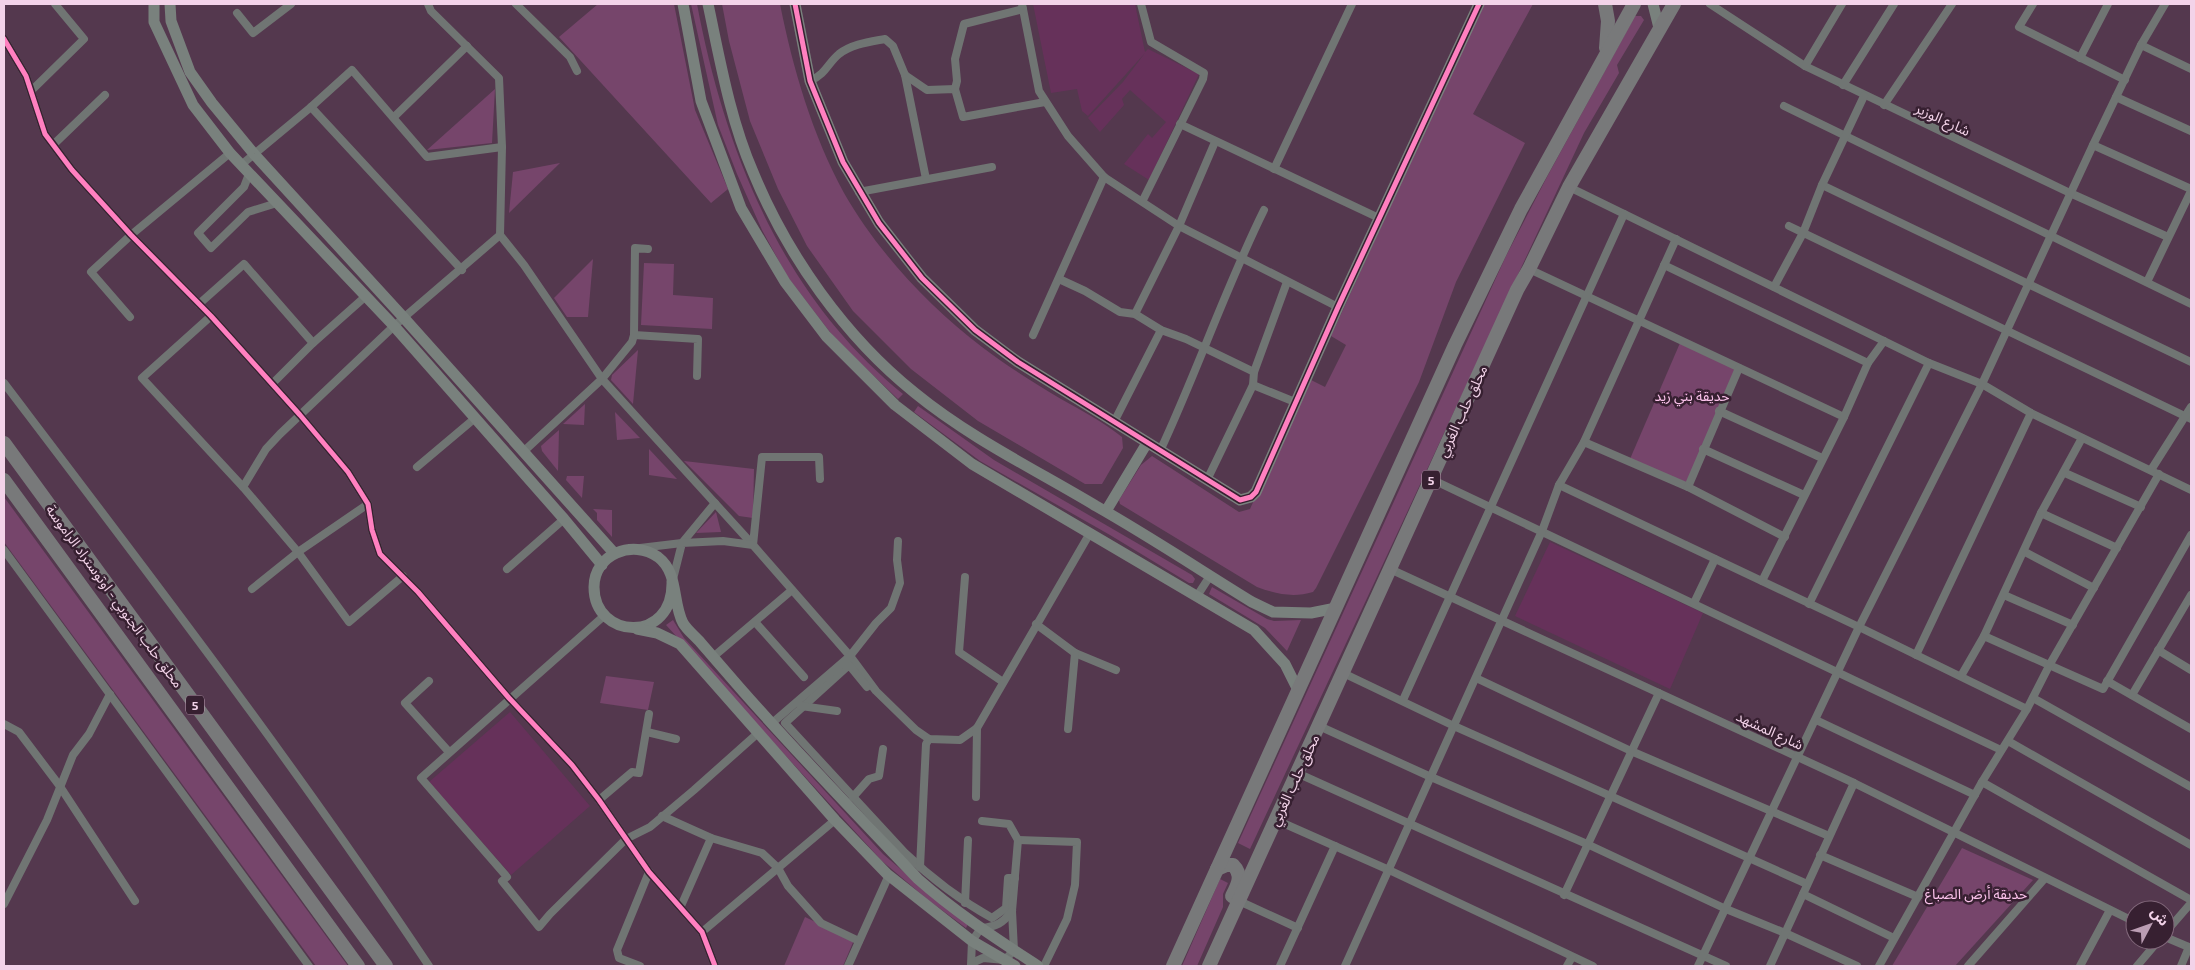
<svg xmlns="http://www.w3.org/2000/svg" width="2195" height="970" viewBox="0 0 2195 970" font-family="'Exo 2','Noto Sans Arabic',sans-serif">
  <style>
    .built { fill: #66315a }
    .green { fill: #76456b }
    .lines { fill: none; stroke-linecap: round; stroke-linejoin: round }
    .street { stroke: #707573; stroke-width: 8 }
    .secondary { stroke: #79817d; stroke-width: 11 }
    .highway { stroke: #78797a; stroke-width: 14 }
    .cycleway-casing { stroke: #372031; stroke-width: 8 }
    .cycleway { stroke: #ff80c0; stroke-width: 5 }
    .labels { text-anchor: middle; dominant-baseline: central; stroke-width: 5; stroke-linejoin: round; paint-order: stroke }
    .shield { fill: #372031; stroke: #bb9db2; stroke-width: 1 }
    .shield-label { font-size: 12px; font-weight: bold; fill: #f3d3e9 }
    .street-label { font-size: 14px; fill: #f3d3e9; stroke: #372031 }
    .park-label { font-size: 14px; fill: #fcc3ec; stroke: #372031 }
  </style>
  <rect width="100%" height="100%" fill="#54384e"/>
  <g class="built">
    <path d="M1033,4H1135L1145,52L1148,49L1199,74L1149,180L1124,164L1148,134L1152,138L1166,122L1130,90L1122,99L1124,105L1100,132L1088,118L1123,82L1145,53L1088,116L1082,111L1077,89L1051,93Z"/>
    <path d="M1550,542L1703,613L1670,689L1515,616Z"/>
    <path d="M510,712L590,806L511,875L429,782Z"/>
  </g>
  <g class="green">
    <path d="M598,4H674L695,110L728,189L711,203L559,37Z"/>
    <path d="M691,4H697C725,152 783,297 903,394L898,399L836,340L787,276L762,230L737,174L718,125Z"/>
    <path d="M722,4H780C793,69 812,134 844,193C877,251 929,307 982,347C1007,366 1034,383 1061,399C1081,410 1103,422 1122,437L1123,448L1102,484H1085L978,421L911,369L853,311L807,246L778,189L750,121L729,41Z"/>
    <path d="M1483,4H1533L1473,114L1525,143L1456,282L1419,382L1316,588L1313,592C1293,598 1276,594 1257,587L1120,504L1119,500L1141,465L1152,456L1239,512L1250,509L1309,379L1325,387L1346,345L1331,336Z"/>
    <path d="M1635,16H1641L1644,20L1617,65L1619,73L1584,133L1250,849L1238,843L1506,256L1548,175Z"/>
    <path d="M495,89L492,143L427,150Z"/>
    <path d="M560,163L509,213L513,172Z"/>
    <path d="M593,259L588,317H567L554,298Z"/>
    <path d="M644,263L674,264L673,295L713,298L712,329L641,325Z"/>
    <path d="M1680,343L1738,369L1687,485L1630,459Z"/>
    <path d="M638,350L633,404L611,380L612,375Z"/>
    <path d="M585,404L584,425L563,424Z"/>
    <path d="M918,406L994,460L1192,575L1195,579L1193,583H1189L1110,535L980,461L914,412Z"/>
    <path d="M615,412L640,438L617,440Z"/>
    <path d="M559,430L558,471L542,451L541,446Z"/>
    <path d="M649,449L677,479L649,475Z"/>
    <path d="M684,461L754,469L753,518L739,516Z"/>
    <path d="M567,476H584L582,498L566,480Z"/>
    <path d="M4,497L348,966H316L4,542Z"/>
    <path d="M593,509L612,510V537L597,520V513Z"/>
    <path d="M716,512L721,532L696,533Z"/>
    <path d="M1212,587L1267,619L1274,621L1301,620L1287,651L1265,628L1209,594Z"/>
    <path d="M673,620L684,638L883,854L932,896L968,924L966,928L927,899L882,861L666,625Z"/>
    <path d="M606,676L654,682L648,710L600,703Z"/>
    <path d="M1962,848L2033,880L1955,966H1892Z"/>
    <path d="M1220,879L1228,883L1223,894V907L1197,966H1182Z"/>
    <path d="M805,917L854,940L843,966H784Z"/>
  </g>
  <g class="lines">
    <g class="street">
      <path d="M428,4L431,11L499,78L502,147L500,235L524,265L602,379L753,545L762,457H819L820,479"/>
      <path d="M516,4L570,57L577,71"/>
      <path d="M1022,4L1039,91L1068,136L1104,177L1179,226L1338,307"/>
      <path d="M1141,4L1151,42L1204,73L1203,79L1143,200"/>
      <path d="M1710,4L1805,66L2070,193L2168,237"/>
      <path d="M2033,4L2019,27L2125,80"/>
      <path d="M237,13L253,33L291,4"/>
      <path d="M4,39L26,76L45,134L72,170L131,235L211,316L300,415L348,472L368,504L372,530L380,554L418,592L509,698L572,765L599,800L649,872L702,932L715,966"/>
      <path d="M2141,45L2191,69"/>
      <path d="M2080,58L2108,4"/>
      <path d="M1805,66L1842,4"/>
      <path d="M905,75L926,179"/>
      <path d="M810,81C827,73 827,64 839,54C852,44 869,42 885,39L893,46L905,75L927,90L955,89L963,117L1045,102"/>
      <path d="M1843,85L1894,4"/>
      <path d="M955,89L957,81L955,59L964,24L1023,9"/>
      <path d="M31,91L84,39L55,4"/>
      <path d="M2116,97L2191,131"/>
      <path d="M1884,105L1952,4"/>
      <path d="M1784,106L2191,304"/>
      <path d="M311,107L462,270"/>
      <path d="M394,117L467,46"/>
      <path d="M1180,124L1379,218"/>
      <path d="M53,145L105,95"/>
      <path d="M2093,145L2191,189"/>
      <path d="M241,165L311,107L352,70L427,157L502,147"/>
      <path d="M1274,169L1352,4"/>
      <path d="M249,174L244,187L198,233L211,248L248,212L277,203"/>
      <path d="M1822,185L2191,362"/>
      <path d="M1569,187L1929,363L1982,384L2031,413L2191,490"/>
      <path d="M859,192L992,167"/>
      <path d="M1789,226L2191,419"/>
      <path d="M1664,265L1868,363"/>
      <path d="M1529,269L1844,417"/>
      <path d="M1059,279L1085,291L1120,312L1135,314L1161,330L1186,339L1254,372"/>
      <path d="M2147,282L2191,191"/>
      <path d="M1774,287L1803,233L1822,185L1864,96"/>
      <path d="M199,304L244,264L313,343L272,384"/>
      <path d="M1135,314L1179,226L1215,142"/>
      <path d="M211,316L142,378L243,487"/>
      <path d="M130,317L91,272L131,235L230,153"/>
      <path d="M634,335L698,339L697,376"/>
      <path d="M1033,335L1104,177"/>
      <path d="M313,343L366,296"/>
      <path d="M4,383C149,574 296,766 429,966"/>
      <path d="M1253,385L1295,402"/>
      <path d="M1719,411L1822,458"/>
      <path d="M1114,422L1161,330"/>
      <path d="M1584,442L1688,487L1739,368"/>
      <path d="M1703,449L1804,495"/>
      <path d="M1160,451C1197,372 1225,289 1264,210"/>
      <path d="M523,452L602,379L632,342L634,335L635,248L648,249"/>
      <path d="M417,467L474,419"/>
      <path d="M2151,470L2191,407"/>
      <path d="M2065,473L2141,507"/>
      <path d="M1431,479L2001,750"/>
      <path d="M1207,480L1253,385L1254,372L1287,282"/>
      <path d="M1559,485L1859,627L2027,709"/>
      <path d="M1688,487L1785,537"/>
      <path d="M2041,513L2117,548"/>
      <path d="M640,548L682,543L715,503"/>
      <path d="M4,550L309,966"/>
      <path d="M2025,552L2094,588"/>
      <path d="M507,569L564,519"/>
      <path d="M1390,569L1854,783L2135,922"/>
      <path d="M403,576L349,622L298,552L243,487L266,449L280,434L394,326L500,235"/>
      <path d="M965,577L959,652L1003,682"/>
      <path d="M673,579L682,543L723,541L753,545L850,656L876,691L916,730L929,739L960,740L977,728L1090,533"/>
      <path d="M1762,581L1844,417L1868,363L1884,341"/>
      <path d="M252,589L298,552L368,504"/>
      <path d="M2004,595L2073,625"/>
      <path d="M1197,596L1210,576"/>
      <path d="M1694,603L1715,559"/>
      <path d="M1809,604L1929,363"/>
      <path d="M605,615L421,778L507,877L502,881L539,927L550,914L626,839L650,827L694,790L758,733"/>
      <path d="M755,622L804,677"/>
      <path d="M1036,624L1075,653L1116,670"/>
      <path d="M1984,636L2103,689L2191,535"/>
      <path d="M2158,650L2191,670"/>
      <path d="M1916,655L2031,413"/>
      <path d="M713,657L792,590"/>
      <path d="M1343,673L1454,726L1807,884"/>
      <path d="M1961,676L1984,636L2041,513L2082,438"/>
      <path d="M1476,678L1631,751L1829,836"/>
      <path d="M429,681L405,703L449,752"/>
      <path d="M2107,681L2191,729"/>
      <path d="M867,687L849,665L785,723L905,853C931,878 960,900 992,918L1006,908L1008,878H1015"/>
      <path d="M2132,695L2191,595"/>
      <path d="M2033,698L2191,787"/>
      <path d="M1403,700L1624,214"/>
      <path d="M801,706L837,711"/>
      <path d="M1816,720L1975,795"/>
      <path d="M4,724L19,732L59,785L135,901"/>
      <path d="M771,724L850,656L876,623L891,608L900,583L897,560L898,541"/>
      <path d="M1319,726L1431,777L1587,844L1726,909L1785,933L1857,966"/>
      <path d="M1068,729L1075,653"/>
      <path d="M647,732L676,739"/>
      <path d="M2008,741L2191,845"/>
      <path d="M1297,773L1726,966"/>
      <path d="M1982,782L2191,900"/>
      <path d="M853,797L869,779L879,776L883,749"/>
      <path d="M976,797L977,728"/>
      <path d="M599,800L632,772L639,773L649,714"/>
      <path d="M662,816L711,838L762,853L778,868L788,886L821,923L859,941"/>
      <path d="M1276,820L1389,870L1593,966"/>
      <path d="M1018,840L1077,842L1075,885L1067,919L1044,966"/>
      <path d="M1820,855L1918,897"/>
      <path d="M920,867L926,744L929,739"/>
      <path d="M1803,894L1894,938"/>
      <path d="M1564,895L1659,693"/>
      <path d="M1239,901L1298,928"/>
      <path d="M965,903L968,840"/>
      <path d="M4,904L47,820L73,755L89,734L110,694"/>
      <path d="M681,906L711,838"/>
      <path d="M702,932L835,820"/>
      <path d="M2165,933L2191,903"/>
      <path d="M2165,937L2191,948"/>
      <path d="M972,963L983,958L1005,960L1014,950L1012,911L1018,840L1009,824L982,821"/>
      <path d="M971,965L972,941L981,928C996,927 1003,923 1012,911"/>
      <path d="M640,966L619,958L617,950L649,872"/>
      <path d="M848,966L889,875"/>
      <path d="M1280,966L1335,846"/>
      <path d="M1345,966L1542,531L1559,485L1584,442L1676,239"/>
      <path d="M1567,966L1572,957"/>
      <path d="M1698,966L1859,627L1982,384L2093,145L2141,45L2165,4"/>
      <path d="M1770,966L1854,783"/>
      <path d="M1879,966L1982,782L2027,709L2050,664L2159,474"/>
      <path d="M1968,966L2045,878"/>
      <path d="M2080,966L2110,910"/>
      <path d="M2137,966L2159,940"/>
      <path d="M2181,966L2189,947"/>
    </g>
    <g class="secondary">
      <path d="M154,4V22L193,105L230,153L394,326L564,519L602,565"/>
      <path d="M170,4L171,21L190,72L212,103L254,154L404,318L614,553"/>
      <path d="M683,4L701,101L741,208L785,282L826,336L895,405L972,464L1254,630L1285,664L1298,690"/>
      <path d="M708,4C720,60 730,119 753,172C787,255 845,337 915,393C970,438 1036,470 1096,506C1149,536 1200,570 1252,602L1273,612L1311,613L1336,608"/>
      <path d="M795,4L810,81L843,162L879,223L922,278L975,330L1018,362L1240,500L1251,497L1256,492L1338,307L1479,4"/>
      <path d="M1653,4L1659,28"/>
      <path d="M1106,511L1147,443"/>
      <path d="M672,581C674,644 594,640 594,587C594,554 633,539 658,557C679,573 672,602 683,623C687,630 695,636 701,643C714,658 727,673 740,688C797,753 858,816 918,879C955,912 997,939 1038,966"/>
      <path d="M637,629L657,633L680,644L835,820L887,874L972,941L1015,966"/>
    </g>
    <g class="highway">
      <path d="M1605,4L1608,21L1606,48"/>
      <path d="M4,443L386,966"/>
      <path d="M4,480L358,966"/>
      <path d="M1217,869L1226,865H1233C1243,875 1238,885 1232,896"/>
      <path d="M1173,966L1455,345L1521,209L1634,4"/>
      <path d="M1209,966L1517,290L1529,269L1569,187L1674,4"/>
    </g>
    <defs>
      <g id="cycleway">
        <path d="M795,4L810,81L843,162L879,223L922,278L975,330L1018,362L1240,500L1251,497L1256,492L1338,307L1479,4"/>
        <path d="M4,39L26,76L45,134L72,170L131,235L211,316L300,415L348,472L368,504L372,530L380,554L418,592L509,698L572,765L599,800L649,872L702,932L715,966"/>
      </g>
    </defs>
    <use href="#cycleway" class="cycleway-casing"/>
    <use href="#cycleway" class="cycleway"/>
  </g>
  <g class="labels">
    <g class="shield">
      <rect x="1422" y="470.5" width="18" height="19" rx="4"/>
      <rect x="186" y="695.5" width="18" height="19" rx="4"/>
    </g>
    <g class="shield-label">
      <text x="1431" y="480">5</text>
      <text x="195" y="705">5</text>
    </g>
    <g class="street-label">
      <text transform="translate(1943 119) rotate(25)">شارع الوزير</text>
      <text transform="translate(1462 411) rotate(-65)">محلق حلب الغربي</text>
      <text transform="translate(115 596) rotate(54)">محلق حلب الجنوبي - اوتوستراد الراموسة</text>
      <text transform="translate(1770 730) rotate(25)">شارع المشهد</text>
      <text transform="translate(1294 780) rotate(-65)">محلق حلب الغربي</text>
    </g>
    <g class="park-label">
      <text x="1692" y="395">حديقة بني زيد</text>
      <text x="1976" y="893">حديقة أرض الصباغ</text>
    </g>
  </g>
  <rect width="2195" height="970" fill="none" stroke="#f3d3e9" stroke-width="10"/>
  <g transform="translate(2150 925) rotate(49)"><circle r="24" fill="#372031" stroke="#82687b"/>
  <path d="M0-4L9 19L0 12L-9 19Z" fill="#bb9db3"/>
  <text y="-8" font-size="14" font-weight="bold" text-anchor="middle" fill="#f3d3e9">ش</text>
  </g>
</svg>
